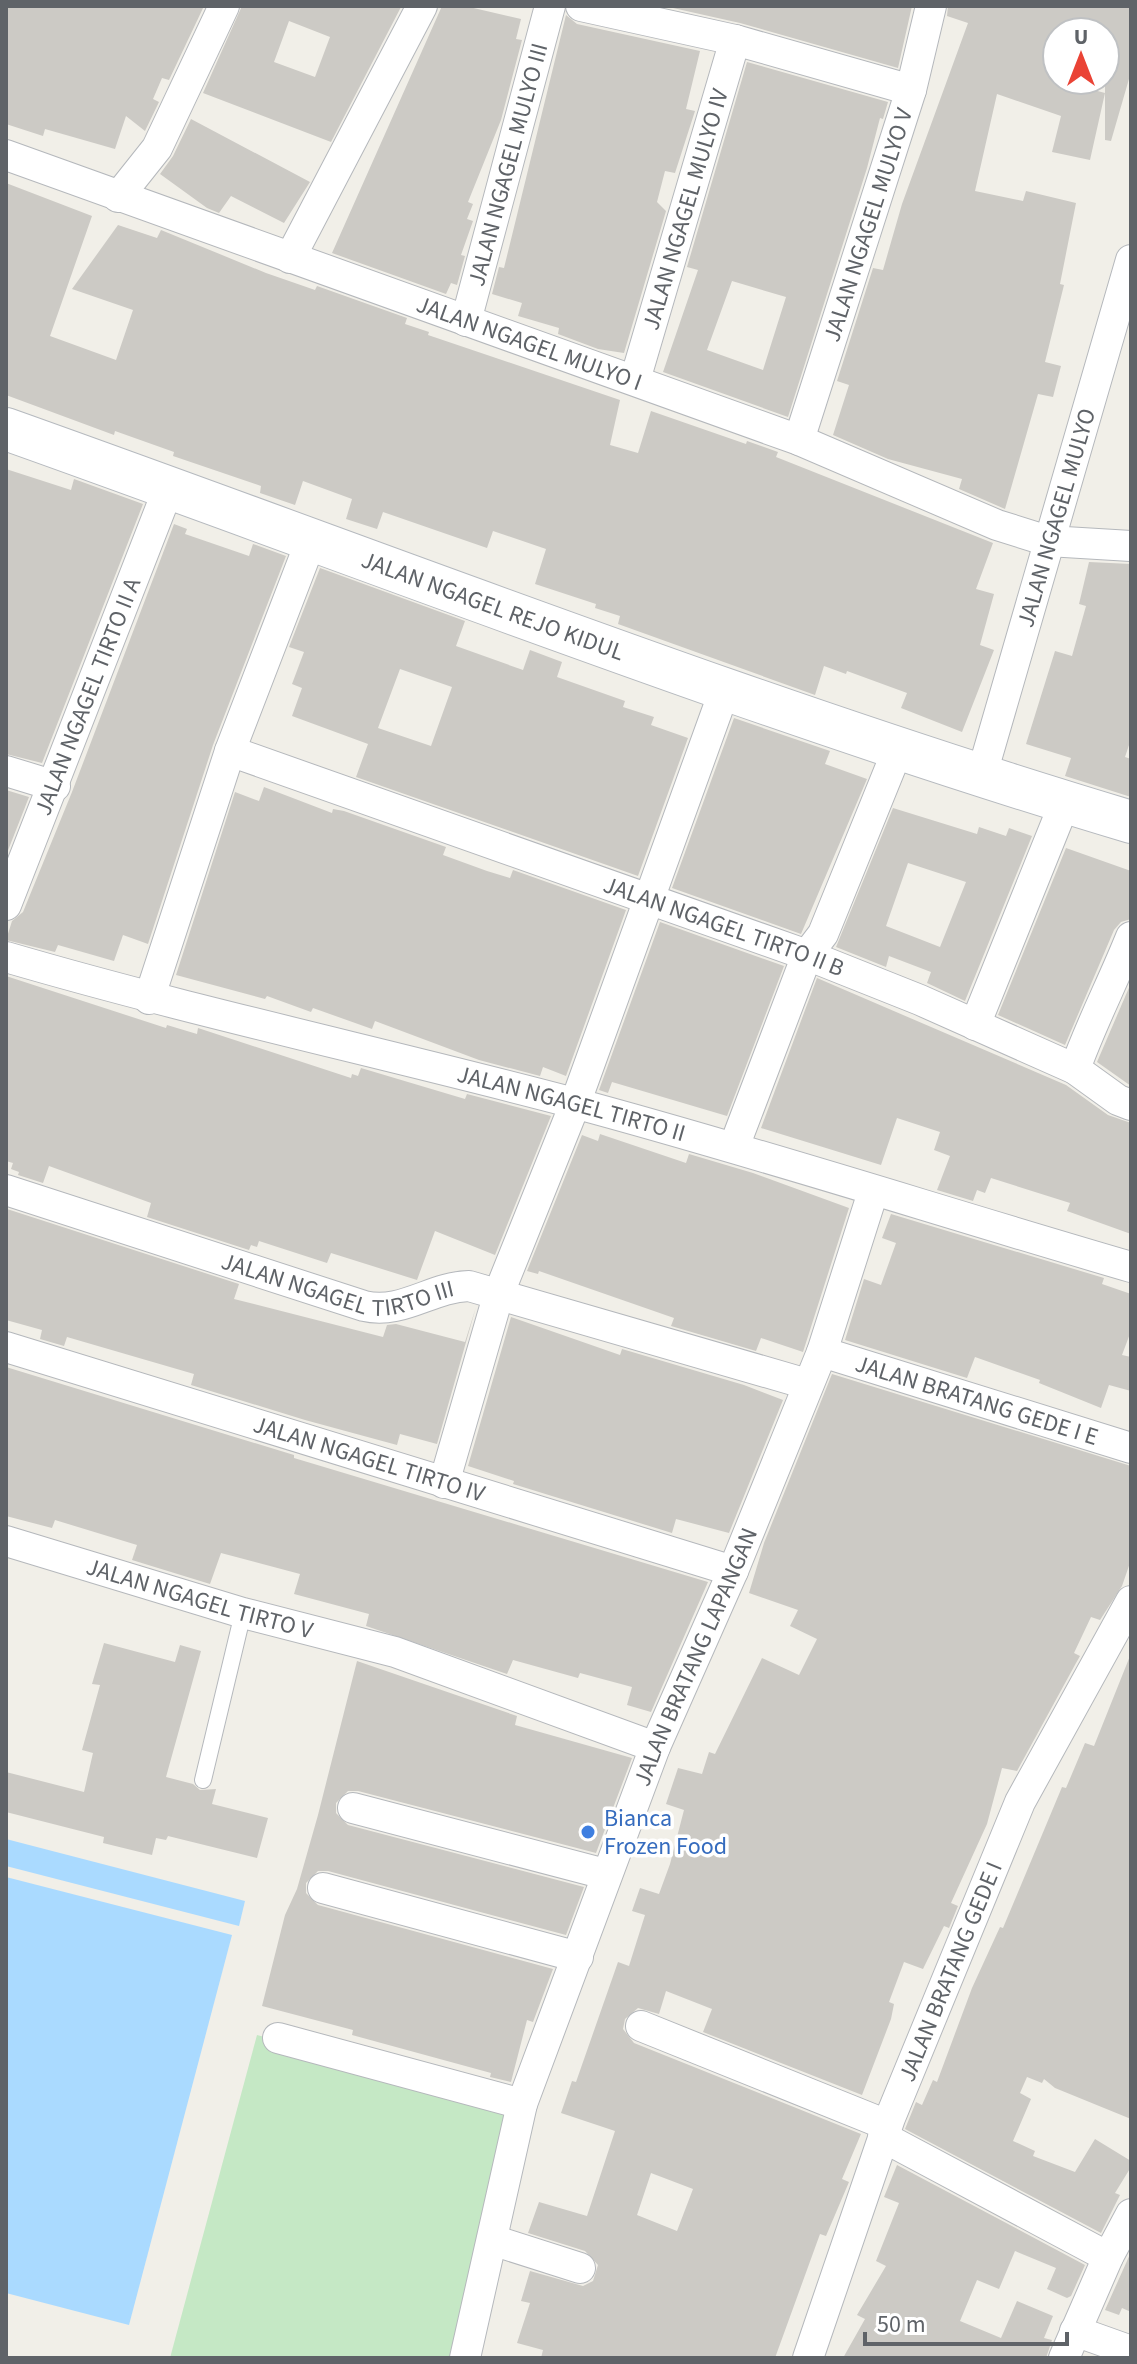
<svg xmlns="http://www.w3.org/2000/svg" width="1137" height="2364" viewBox="0 0 1137 2364" font-family="'Source Sans 3',sans-serif">
  <style>
    .green { fill: #c5e8c5 }
    .water { fill: #aadaff }
    .building { fill: #cccac5; fill-rule: evenodd }
    .lines { fill: none; stroke-linecap: round; stroke-linejoin: round }
    .service-casing { stroke: #b5b8bc; stroke-width: 18 }
    .minor-casing { stroke: #b5b8bc; stroke-width: 32 }
    .secondary-casing { stroke: #b6babf; stroke-width: 44 }
    .service { stroke: #fff; stroke-width: 16 }
    .minor { stroke: #fff; stroke-width: 30 }
    .secondary { stroke: #fff; stroke-width: 42 }
    .shop-dot { fill: #3f7fe0; stroke: #fff; stroke-width: 3 }
    .labels { text-anchor: middle; dominant-baseline: central; stroke-width: 7; stroke-linejoin: round; paint-order: stroke }
    .street-label { font-size: 24px; fill: #5f6368; stroke: #fff }
    .shop-label { font-size: 24px; fill: #366cbe; stroke: #fff; text-anchor: start }
  </style>
  <rect width="100%" height="100%" fill="#f1efe8"/>
  <path class="green" d="M257,2035L518,2104L450,2358H170Z"/>
  <g class="water">
    <path d="M6,1839L245,1901L239,1926L6,1866Z"/>
    <path d="M6,1877L232,1935L129,2325L6,2293Z"/>
  </g>
  <g class="building">
    <path d="M6,6H204L169,80L162,78L153,99L159,102L145,131L126,116L115,149L45,129L43,136L6,124Z"/>
    <path d="M242,6L401,7L331,142L203,93ZM289,21L330,37L315,77L274,62Z"/>
    <path d="M442,6H465L521,19L516,39L522,40L501,120L468,202L473,204L467,219L473,221L461,255L465,256L457,285L451,283L446,294L332,253Z"/>
    <path d="M664,6H912L898,68L740,23Z"/>
    <path d="M948,6H1131V72L1111,141L1105,140V32H1057V80L1105,93L1090,160L1052,152L1061,116L997,94L975,191L1023,201L1026,191L1076,203L1060,284L1064,285L1045,362L1061,366L1053,397L1038,394L1005,509L959,489L962,479L888,459L833,435L849,385L837,381L873,268L883,270L902,204L968,23L947,16Z"/>
    <path d="M566,15L577,24L700,51L686,109L695,111L675,173L665,171L657,202L666,211L624,353L598,349L558,334L559,328L518,316L522,303L492,294L499,267L504,268Z"/>
    <path d="M747,62L888,102L883,119L880,118L867,168L788,417L663,372L698,270L687,267ZM732,281L786,297L763,370L707,350Z"/>
    <path d="M191,119L310,182L284,223L231,196L219,213L207,208L160,174L173,156Z"/>
    <path d="M6,183L92,216L50,336L116,360L133,310L72,289L118,225L157,238L161,230L266,273L315,290L317,286L407,318L405,324L429,332L428,335L620,400L610,445L638,453L651,411L746,444L747,441L778,452L776,457L993,543L976,589L994,594L980,645L994,650L962,732L901,708L907,693L847,671L846,674L824,666L815,695L618,624L620,616L595,608L596,604L535,584L546,549L493,531L487,548L383,512L377,529L346,519L352,499L303,481L295,505L260,493L261,486L173,456L174,452L115,431L114,435L6,395Z"/>
    <path d="M6,469L71,490L74,479L143,504L42,763L6,754Z"/>
    <path d="M174,524L187,529L185,534L249,556L253,544L286,556L213,745L148,944L123,935L114,961L58,945L55,952L6,940L12,921L23,912L72,792Z"/>
    <path d="M1089,562L1131,564V739L1125,757L1131,759V797L1065,776L1071,758L1026,744L1055,651L1072,656L1086,606L1079,604Z"/>
    <path d="M320,568L465,621L456,646L523,670L530,650L562,662L557,677L625,701L623,707L654,717L651,725L688,738L638,876L356,777L368,744L292,716L302,688L292,684L304,652L289,647ZM400,669L452,687L431,746L378,728Z"/>
    <path d="M734,718L830,751L825,764L867,779L801,934L672,888Z"/>
    <path d="M264,787L332,813L333,809L344,811L446,847L443,855L487,871L510,878L513,870L626,910L566,1076L543,1067L540,1076L479,1060L375,1021L372,1029L313,1008L311,1012L267,996L265,999L176,975L235,792L259,801Z"/>
    <path d="M6,790L29,797L7,853H6Z"/>
    <path d="M893,808L977,834L979,827L1006,836L1009,828L1032,836L965,1001L927,983L931,972L889,956L886,967L836,947ZM908,863L966,882L940,947L886,926Z"/>
    <path d="M1066,848L1131,871V919L1121,922L1114,930L1065,1045L998,1015Z"/>
    <path d="M660,922L784,966L727,1116L612,1082L608,1093L599,1090Z"/>
    <path d="M6,976L166,1028L167,1025L197,1034L198,1028L351,1078L352,1074L358,1076L361,1068L465,1099L467,1094L551,1116L495,1255L435,1231L417,1280L331,1253L327,1263L259,1241L257,1247L251,1245L249,1250L147,1217L151,1203L49,1166L43,1183L18,1175L19,1172L11,1169L13,1163L6,1161Z"/>
    <path d="M817,978L1066,1085L1108,1115L1131,1123V1234L1067,1211L1070,1203L991,1178L985,1193L977,1190L973,1201L937,1190L950,1156L934,1150L940,1132L897,1118L881,1165L761,1128Z"/>
    <path d="M1131,983V1086L1097,1062Z"/>
    <path d="M600,1134L686,1163L689,1154L753,1173L849,1208L803,1352L761,1338L756,1351L671,1326L674,1318L539,1271L538,1274L527,1271L582,1135L598,1141Z"/>
    <path d="M7,1209L239,1284L234,1299L383,1337L387,1325L396,1324L465,1342L476,1307L437,1444L400,1434L397,1445L305,1420L191,1385L194,1374L67,1337L64,1346L40,1339L42,1330L6,1320Z"/>
    <path d="M891,1214L1104,1278L1102,1284L1131,1294V1331L1122,1355L1131,1357V1391L1109,1385L1101,1408L1039,1383L1040,1380L975,1357L967,1378L845,1340L864,1279L881,1285L896,1243L882,1238Z"/>
    <path d="M511,1317L620,1355L622,1349L744,1385L783,1400L729,1533L676,1519L672,1533L513,1484L514,1481L468,1466Z"/>
    <path d="M6,1367L294,1455V1458L708,1582L651,1712L627,1705L632,1687L580,1673L578,1678L513,1660L507,1674L366,1626L369,1614L294,1594L300,1574L221,1553L210,1584L132,1560L137,1545L55,1520L52,1528L6,1516Z"/>
    <path d="M832,1374L1131,1466V1560L1122,1586L1100,1620L1091,1617L1074,1653L1080,1656L1076,1663L1017,1771L1002,1768L987,1824L951,1903L958,1906L949,1928L944,1926L923,1969L904,1962L889,2002L894,2004L891,2019L862,2095L703,2032L712,2009L666,1991L659,2014L638,2008L625,2019L623,2029L634,2043L861,2134L842,2179L849,2182L826,2236L820,2234L775,2358H541L543,2350L517,2343L530,2303L521,2301L530,2271L583,2286L593,2281L598,2265L585,2251L528,2233L539,2202L587,2216L615,2131L561,2113L572,2081L576,2082L618,1962L629,1966L645,1915L632,1911L640,1888L659,1894L670,1864L684,1810L666,1804L678,1768L702,1774L709,1752L715,1754L762,1658L799,1675L817,1639L790,1626L798,1610L749,1593L764,1543ZM651,2173L693,2189L677,2231L637,2215Z"/>
    <path d="M104,1643L175,1662L180,1645L201,1651L166,1777L193,1784L200,1790L216,1789L212,1804L268,1818L257,1858L168,1836L166,1840L156,1838L152,1855L103,1843L104,1837L6,1812V1772L84,1792L93,1753L82,1750L100,1685L92,1684Z"/>
    <path d="M1130,1656L1131,2119L1055,2088L1044,2079L1042,2083L1027,2077L1020,2093L1031,2099L1013,2141L1035,2151L1033,2156L1075,2172L1095,2139L1131,2161V2167L1115,2193L1120,2195L1101,2233L905,2129L916,2102L922,2105L933,2080L937,2082L972,1988L1000,1927L1003,1928L1062,1787L1066,1788L1085,1743L1094,1746Z"/>
    <path d="M357,1661L517,1716L515,1725L632,1758L596,1853L358,1791H348L336,1803V1813L348,1825L584,1887L566,1935L328,1871H318L306,1883V1893L318,1905L553,1969L533,2022L527,2020L511,2082L490,2077L491,2073L352,2035L353,2030L262,2006L285,1915L297,1889L318,1815Z"/>
    <path d="M897,2165L1085,2265L1071,2296L1067,2298L1047,2289L1056,2268L1015,2251L999,2289L977,2280L960,2321L1001,2338L1017,2301L1053,2316L1044,2338L1052,2340L1046,2358H843L865,2319L857,2315L886,2266L876,2261L899,2203L884,2197Z"/>
    <path d="M1131,2252V2312L1122,2308L1119,2315L1105,2310Z"/>
  </g>
  <g class="lines">
    <defs>
      <path id="service" d="M203,1780L243,1613"/>
      <g id="minor">
        <path d="M581,6L735,40L911,90"/>
        <path id="s1" d="M6,155L799,440L997,525L1048,541L1131,546"/>
        <path d="M118,197L157,148L224,6"/>
        <path d="M290,258L422,6"/>
        <path id="s2" d="M466,321L550,6"/>
        <path id="s3" d="M635,380L735,40"/>
        <path id="s4" d="M799,440L911,90L931,6"/>
        <path id="s5" d="M230,751L807,955L920,1000L1075,1069L1118,1100L1131,1105"/>
        <path d="M6,771L55,786"/>
        <path id="s6" d="M981,777L1131,260"/>
        <path id="s7" d="M6,905L169,487"/>
        <path id="s8" d="M6,957C194,1012 385,1053 574,1103C761,1153 945,1213 1131,1267"/>
        <path d="M149,999L230,751L312,538"/>
        <path d="M975,1025L1065,802"/>
        <path d="M1075,1069C1091,1024 1113,982 1131,937"/>
        <path d="M734,1147L807,955L823,934L898,749"/>
        <path id="s9" d="M6,1190L364,1306C402,1315 431,1287 469,1286L807,1384"/>
        <path id="s10" d="M6,1347L733,1571"/>
        <path id="s11" d="M822,1352L1131,1448"/>
        <path d="M444,1483L499,1293L575,1104L725,689"/>
        <path id="s12" d="M6,1541L243,1613L395,1652L655,1747"/>
        <path d="M353,1808L605,1874"/>
        <path d="M323,1888L578,1957"/>
        <path d="M641,2026L887,2125"/>
        <path d="M278,2038L522,2104"/>
        <path d="M883,2137L1108,2257"/>
        <path d="M492,2240L580,2268"/>
        <path d="M1075,2331L1131,2351"/>
        <path id="s13" d="M465,2358L522,2104L655,1747L733,1571L822,1352L873,1192"/>
        <path id="s14" d="M808,2358L890,2118L1020,1802L1131,1601"/>
        <path d="M1064,2358L1108,2257L1131,2214"/>
      </g>
      <g id="secondary">
        <path id="s15" d="M6,429C380,562 750,708 1131,822"/>
      </g>
    </defs>
    <use href="#service" class="service-casing"/>
    <use href="#minor" class="minor-casing"/>
    <use href="#secondary" class="secondary-casing"/>
    <use href="#service" class="service"/>
    <use href="#minor" class="minor"/>
    <use href="#secondary" class="secondary"/>
  </g>
  <circle class="shop-dot" cx="588" cy="1832" r="8"/>
  <g class="labels">
    <g class="street-label">
      <text stroke="none"><textPath href="#s2" startOffset="162">JALAN NGAGEL MULYO III</textPath></text>
      <text stroke="none"><textPath href="#s3" startOffset="178">JALAN NGAGEL MULYO IV</textPath></text>
      <text stroke="none"><textPath href="#s4" startOffset="226">JALAN NGAGEL MULYO V</textPath></text>
      <text stroke="none"><textPath href="#s1" startOffset="556">JALAN NGAGEL MULYO I</textPath></text>
      <text stroke="none"><textPath href="#s6" startOffset="270">JALAN NGAGEL MULYO</textPath></text>
      <text stroke="none"><textPath href="#s15" startOffset="518">JALAN NGAGEL REJO KIDUL</textPath></text>
      <text stroke="none"><textPath href="#s7" startOffset="224">JALAN NGAGEL TIRTO II A</textPath></text>
      <text stroke="none"><textPath href="#s5" startOffset="524">JALAN NGAGEL TIRTO II B</textPath></text>
      <text stroke="none"><textPath href="#s8" startOffset="584">JALAN NGAGEL TIRTO II</textPath></text>
      <text stroke="none"><textPath href="#s9" startOffset="348">JALAN NGAGEL TIRTO III</textPath></text>
      <text stroke="none"><textPath href="#s11" startOffset="162">JALAN BRATANG GEDE I E</textPath></text>
      <text stroke="none"><textPath href="#s10" startOffset="380">JALAN NGAGEL TIRTO IV</textPath></text>
      <text stroke="none"><textPath href="#s12" startOffset="202">JALAN NGAGEL TIRTO V</textPath></text>
      <text stroke="none"><textPath href="#s13" startOffset="740">JALAN BRATANG LAPANGAN</textPath></text>
      <text stroke="none"><textPath href="#s14" startOffset="412">JALAN BRATANG GEDE I</textPath></text>
    </g>
    <g class="shop-label">
      <text x="604" y="1818">Bianca<tspan x="604" dy="28">Frozen Food</tspan></text>
    </g>
  </g>
  <rect width="1137" height="2364" fill="none" stroke="#5f6368" stroke-width="16"/>
  <g transform="translate(1081 56)"><circle r="38" fill="#ffffff" stroke="#bfc1c3" stroke-width="2"/>
  <path d="M0-6L14 30L0 20L-14 30Z" fill="#ea4335"/>
  <text y="-12" font-size="22" font-weight="bold" text-anchor="middle" fill="#5f6368">U</text>
  </g>
  <path d="M865 2332v12h202v-12" fill="none" stroke="#5f6368" stroke-width="4"/>
  <text x="877" y="2332" font-size="24" fill="#5f6368" stroke="#ffffff" stroke-width="6" paint-order="stroke">50 m</text>
</svg>
